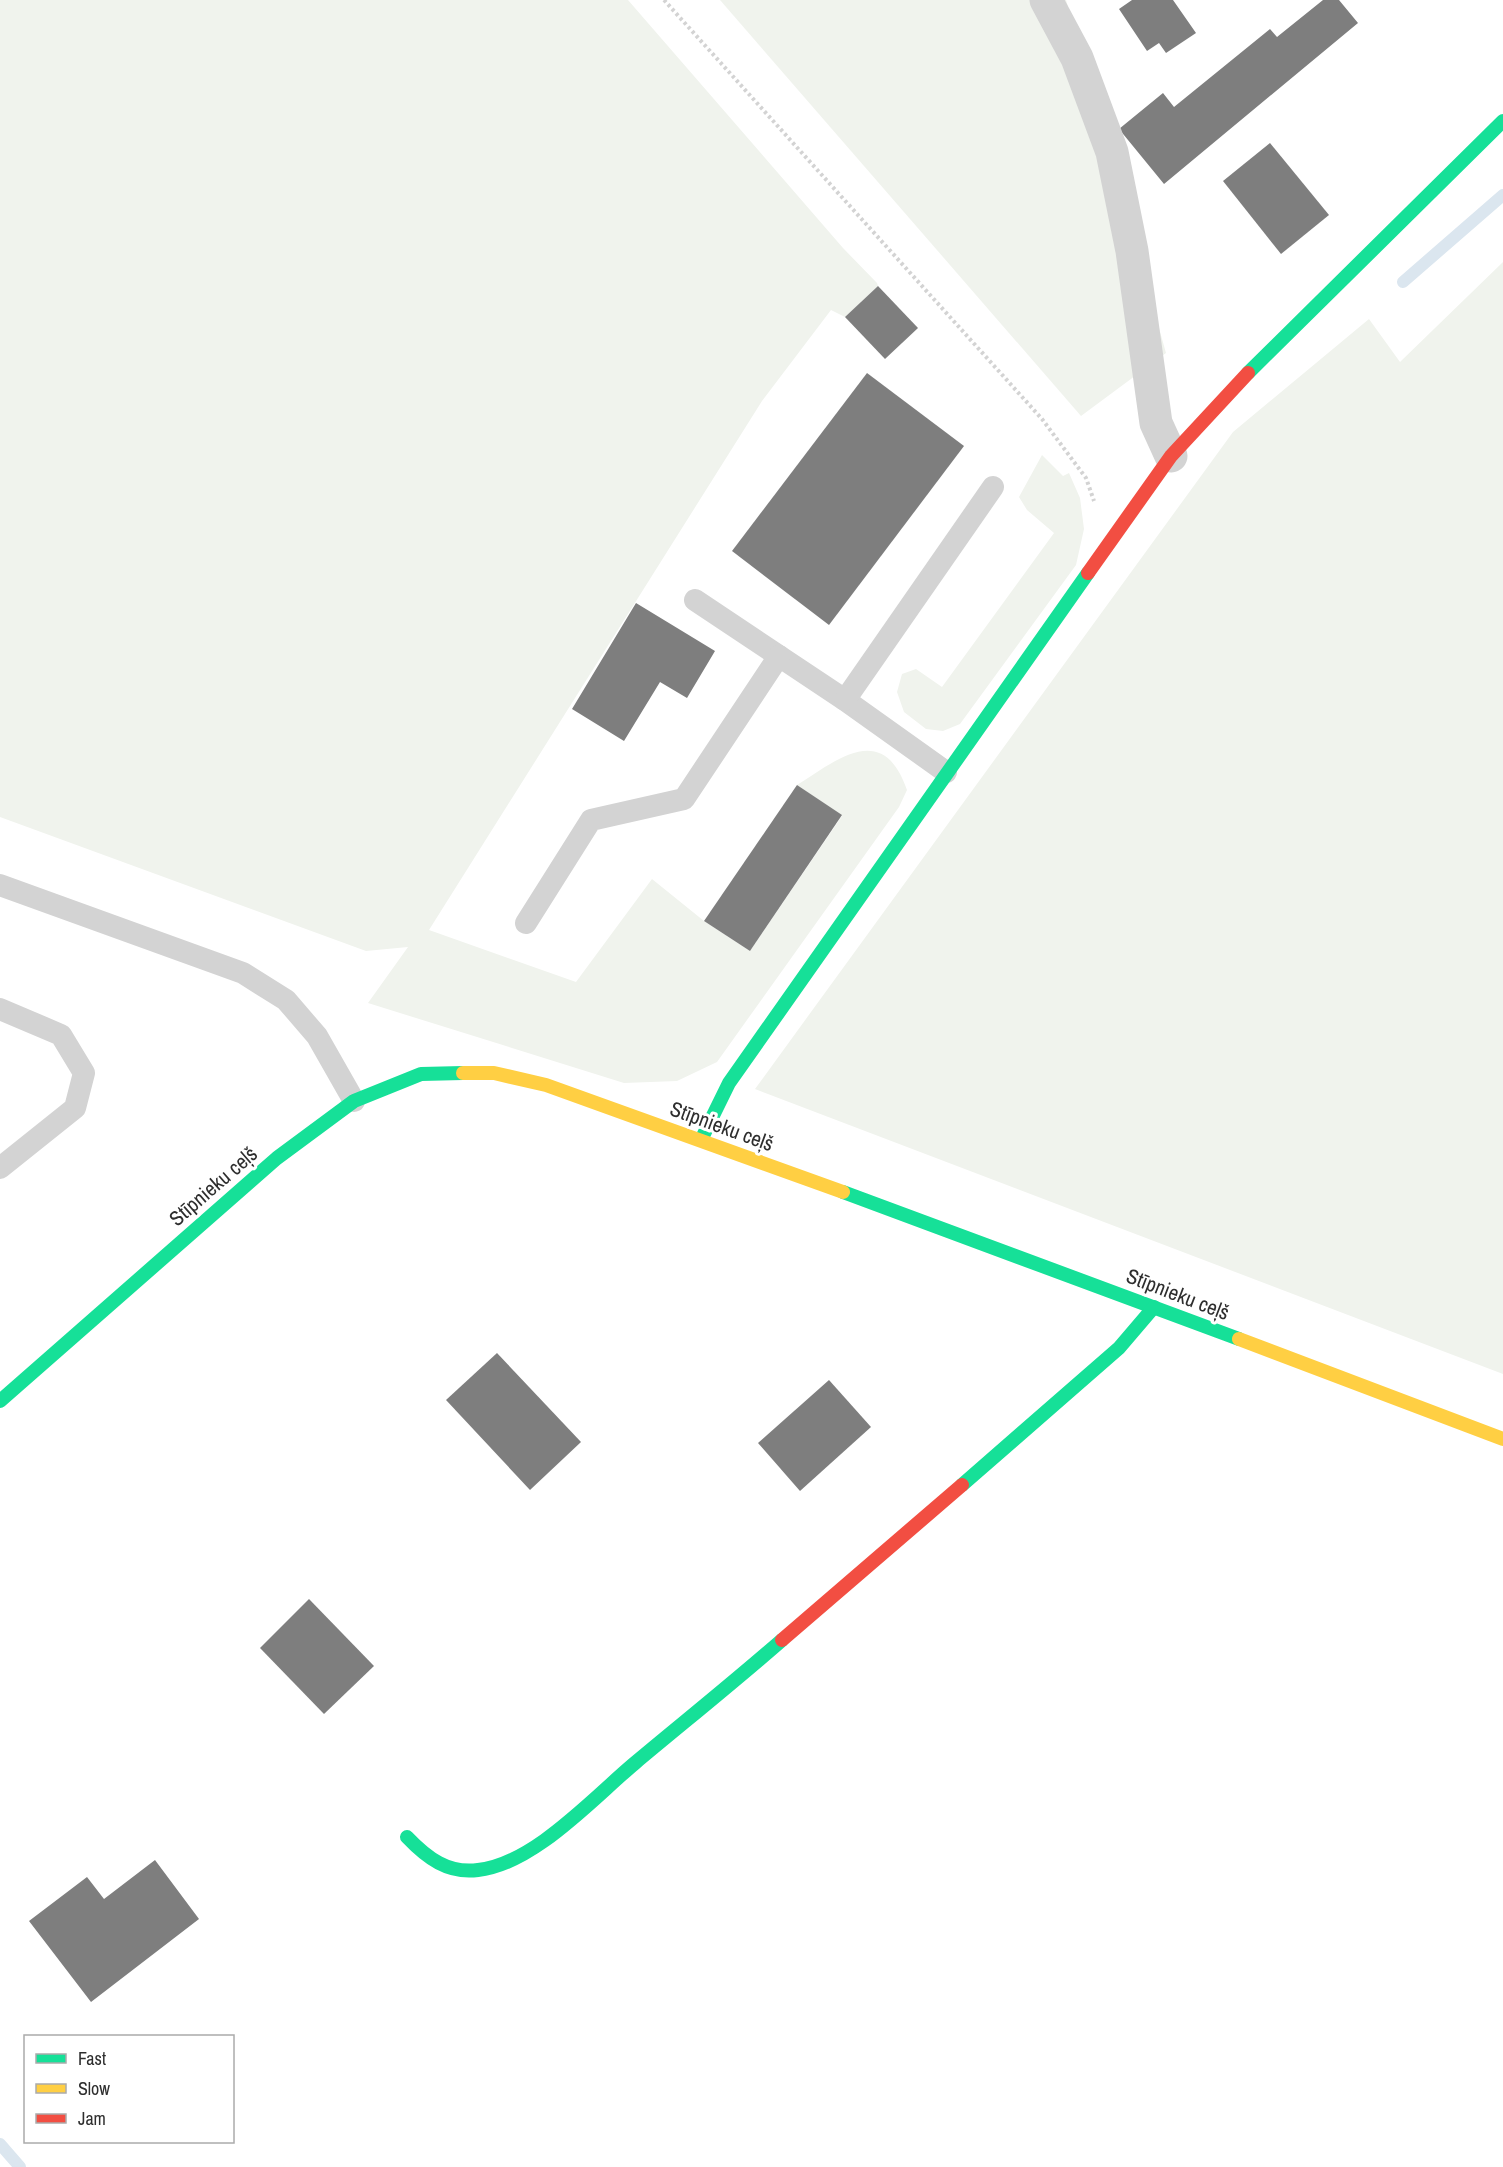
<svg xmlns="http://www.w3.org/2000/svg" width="1503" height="2167" viewBox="0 0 1503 2167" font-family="'Archivo Narrow',sans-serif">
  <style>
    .green { fill: #f0f3ed }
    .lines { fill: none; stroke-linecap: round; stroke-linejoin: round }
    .stream { stroke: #dbe6ef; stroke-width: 12 }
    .building { fill: #7e7e7e }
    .path { stroke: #d3d3d3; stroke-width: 4; stroke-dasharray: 3 3; stroke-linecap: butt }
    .lane { stroke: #d3d3d3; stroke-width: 22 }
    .street { stroke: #d3d3d3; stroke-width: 33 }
    .fast { stroke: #16e098; stroke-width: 14 }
    .slow { stroke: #ffcf43; stroke-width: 14 }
    .jam { stroke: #f24e42; stroke-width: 14 }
    .labels { text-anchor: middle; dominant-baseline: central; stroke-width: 6; stroke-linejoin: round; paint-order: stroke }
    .street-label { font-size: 21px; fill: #2e2e2e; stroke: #fff }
  </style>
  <rect width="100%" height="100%" fill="#fff"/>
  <g class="green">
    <path d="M0,0H628L843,248L877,283L878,286L845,317L831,310L762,401L429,930L576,982L652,879L704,921L750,951L842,816L797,785C838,759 883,721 907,790L899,807L717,1062L677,1081L624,1083L368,1003L408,947L366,951L0,817Z"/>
    <path d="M720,0H1066L1166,353L1081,416Z"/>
    <path d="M1503,262V1374L755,1089L1233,432L1369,319L1400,362Z"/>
    <path d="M1042,455L1063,476L1069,473L1080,498L1084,529L1076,565L960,724L943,731L926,729L904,712L897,692L902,674L916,669L942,687L1054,533L1027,510L1019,497Z"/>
  </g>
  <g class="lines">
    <g class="stream">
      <path d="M1403,282L1503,195"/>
      <path d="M0,2144L20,2167"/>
    </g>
  </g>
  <g class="building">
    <path d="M1132,0H1173L1196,33L1166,53L1159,43L1147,51L1119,9Z"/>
    <path d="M1323,0H1339L1358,23L1164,184L1119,129L1163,93L1174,107L1270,29L1277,37Z"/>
    <path d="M1270,143L1329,215L1281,254L1223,181Z"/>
    <path d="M878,286L918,328L885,359L845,317Z"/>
    <path d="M867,373L964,446L829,625L732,551Z"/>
    <path d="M636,603L715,651L687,698L660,682L624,741L572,709Z"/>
    <path d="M797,785L842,815L750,951L704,921Z"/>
    <path d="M497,1353L581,1442L530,1490L446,1400Z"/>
    <path d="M829,1380L871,1427L800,1491L758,1443Z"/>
    <path d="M309,1599L374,1666L324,1714L260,1648Z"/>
    <path d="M155,1860L199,1919L91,2002L29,1921L87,1877L104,1899Z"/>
  </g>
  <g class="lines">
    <path class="path" d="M664,0L1042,419L1086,478L1094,501"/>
    <g class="lane">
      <path d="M695,600L845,700L946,772"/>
      <path d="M845,700L993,487"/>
      <path d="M0,885L243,973L286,1000L317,1036L354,1101"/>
      <path d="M526,923L591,820L684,799L779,656"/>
      <path d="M0,1009L61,1035L84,1073L75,1108L0,1168"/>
    </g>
    <path class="street" d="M1046,0L1077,58L1112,152L1132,251L1156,423L1171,456"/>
    <g class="fast">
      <path d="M1248,373L1503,121"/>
      <path d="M701,1140L729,1083L1088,573"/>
      <path d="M843,1192L1239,1339"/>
      <path d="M0,1401L277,1158L354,1101L421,1074L463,1073"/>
      <path d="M962,1485L1119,1348L1154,1307"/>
      <path d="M407,1837C427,1858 448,1874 478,1870C534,1864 593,1798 635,1763C684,1722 734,1682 782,1640"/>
    </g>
    <g class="slow">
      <path d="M463,1073H494L546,1085L843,1192"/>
      <path d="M1239,1339L1503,1439"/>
    </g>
    <g class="jam">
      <path d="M1088,573L1171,456L1248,373"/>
      <path d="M782,1640L962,1485"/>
    </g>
  </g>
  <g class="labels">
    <g class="street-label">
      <text transform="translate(722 1126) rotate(20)">Stīpnieku ceļš</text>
      <text transform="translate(213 1186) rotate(-41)">Stīpnieku ceļš</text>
      <text transform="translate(1178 1294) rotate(21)">Stīpnieku ceļš</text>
    </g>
  </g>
  <rect x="24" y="2035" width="210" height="108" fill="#ffffff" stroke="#ababab" stroke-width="1.5"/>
  <rect x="36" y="2054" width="30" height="9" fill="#16e098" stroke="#ababab" stroke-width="1.5"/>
  <text x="78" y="2065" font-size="18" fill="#2e2e2e">Fast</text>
  <rect x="36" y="2084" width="30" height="9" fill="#ffcf43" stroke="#ababab" stroke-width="1.5"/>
  <text x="78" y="2095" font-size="18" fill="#2e2e2e">Slow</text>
  <rect x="36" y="2114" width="30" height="9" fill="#f24e42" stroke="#ababab" stroke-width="1.5"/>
  <text x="78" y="2125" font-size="18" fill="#2e2e2e">Jam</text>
</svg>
